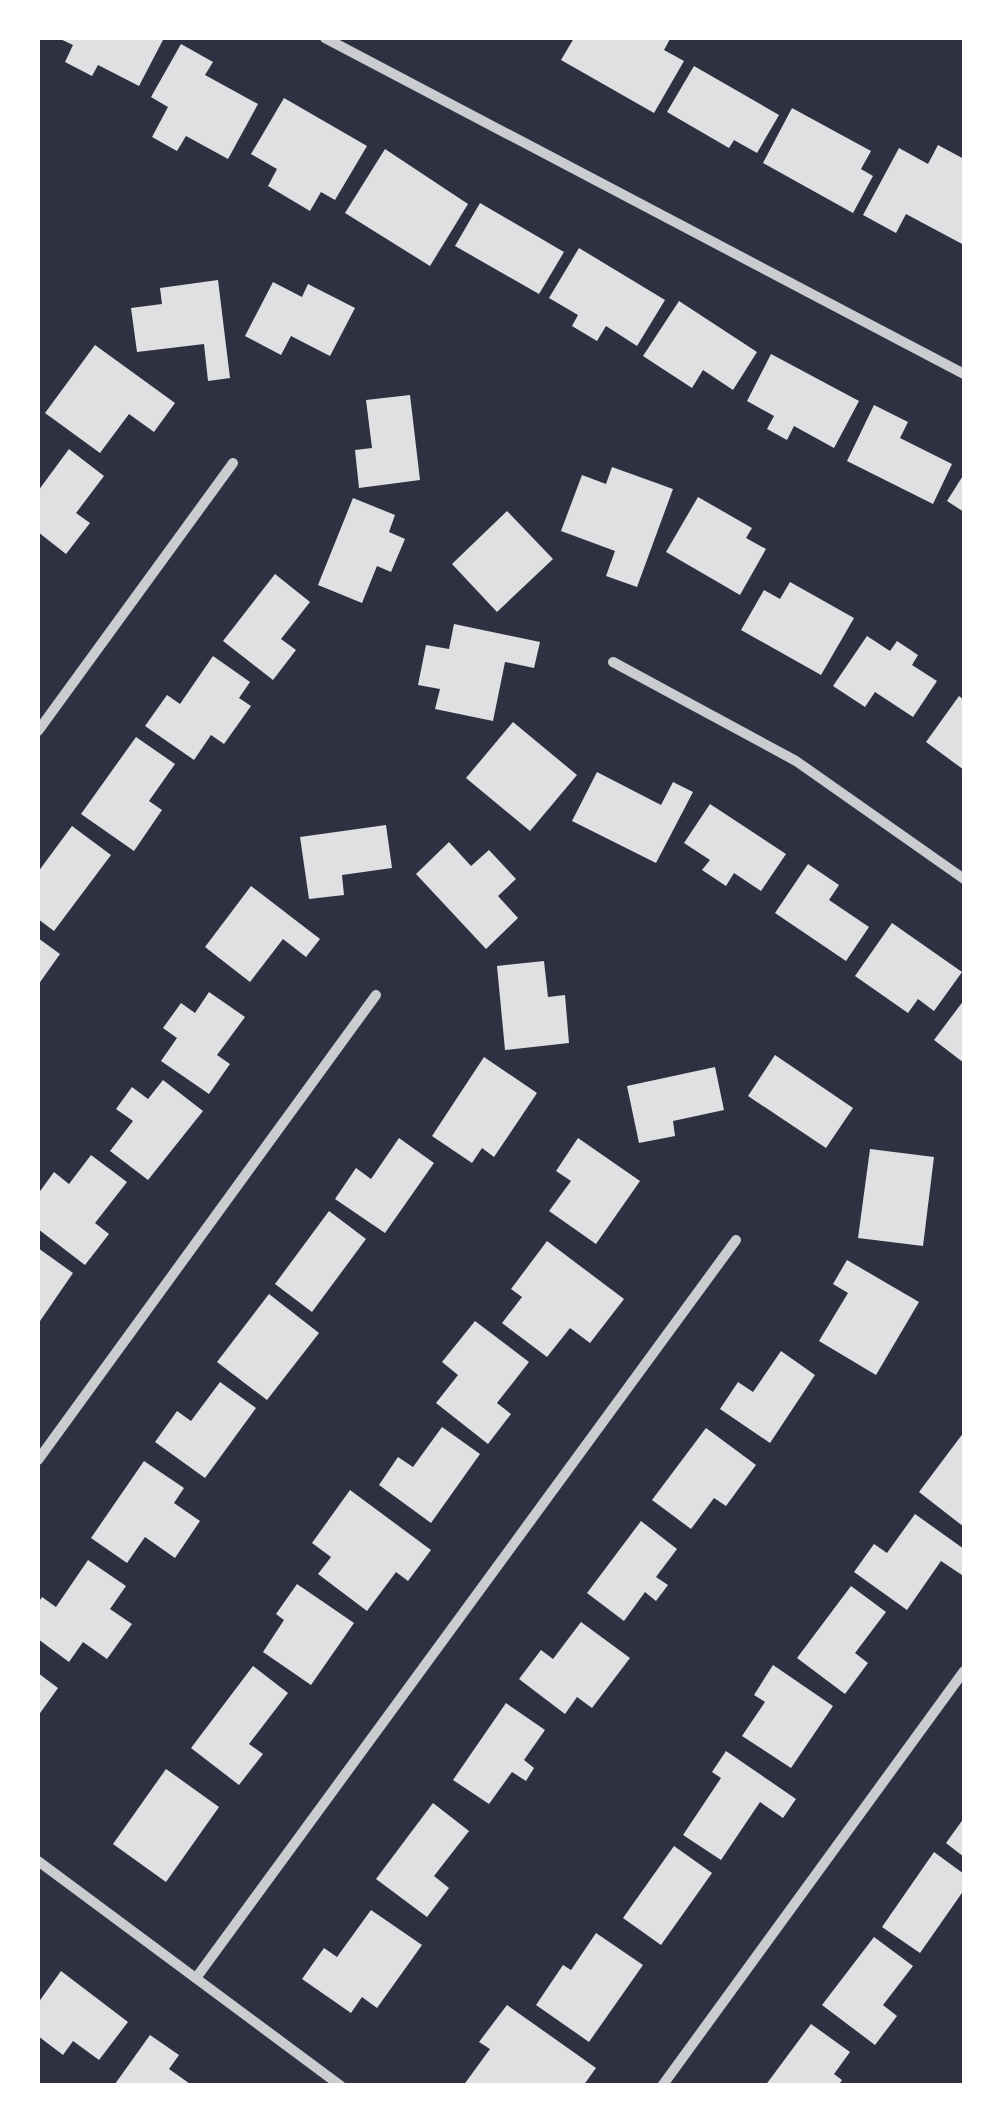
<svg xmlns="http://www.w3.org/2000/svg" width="1002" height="2123" viewBox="0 0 1002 2123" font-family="'DejaVu Sans',sans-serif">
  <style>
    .building { fill: #e0e0e3 }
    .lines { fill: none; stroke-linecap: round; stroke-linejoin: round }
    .minor { stroke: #caccd0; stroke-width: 10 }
  </style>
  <rect width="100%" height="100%" fill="#2d3142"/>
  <g class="building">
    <path d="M58,38H164L139,86L98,65L92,76L65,62L73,45Z"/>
    <path d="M574,38H668L670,39L664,50L684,61L654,113L561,60Z"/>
    <path d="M181,44L213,62L205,75L258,104L228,159L186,136L177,151L152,137L168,107L151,97Z"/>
    <path d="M694,66L779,115L757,153L734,140L729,148L667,112Z"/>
    <path d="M284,98L367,146L335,200L321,192L310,211L268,186L277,169L251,154Z"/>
    <path d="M792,108L871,151L861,169L873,176L853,213L763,163Z"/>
    <path d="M938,145L964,159V245L906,214L896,233L863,215L899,148L928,164Z"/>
    <path d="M385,149L468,204L430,266L345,213Z"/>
    <path d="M480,203L564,252L539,294L455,246Z"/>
    <path d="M579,248L665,300L637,346L606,326L597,341L572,326L578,315L549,298Z"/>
    <path d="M218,280L230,378L208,381L204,344L137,352L131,308L162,304L160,288Z"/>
    <path d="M273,282L302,297L308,284L355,308L330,356L291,336L281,355L245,336Z"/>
    <path d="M679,301L757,352L733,390L703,370L692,388L643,356Z"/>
    <path d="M95,345L175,403L154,432L129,414L100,453L45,413Z"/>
    <path d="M771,354L859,401L834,448L794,426L787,440L767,429L774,416L747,401Z"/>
    <path d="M410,395L420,480L359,488L355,450L372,448L366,400Z"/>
    <path d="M874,405L908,422L900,438L952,464L933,504L847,461Z"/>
    <path d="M69,449L104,476L76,513L90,523L66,554L38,532V491Z"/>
    <path d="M612,467L673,489L637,587L606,576L615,551L561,531L582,475L606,484Z"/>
    <path d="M964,474V512L947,501Z"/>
    <path d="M698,497L752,528L746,538L766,549L740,595L666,552Z"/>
    <path d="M353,498L395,515L389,532L405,539L391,572L377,566L362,603L318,585Z"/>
    <path d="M507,511L553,559L497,612L452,564Z"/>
    <path d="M275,574L310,602L281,639L296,650L273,680L223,641Z"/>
    <path d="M790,582L854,618L821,675L741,630L764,590L780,599Z"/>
    <path d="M454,624L540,642L534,668L505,662L493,721L435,709L440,689L418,685L426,645L449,649Z"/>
    <path d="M867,636L890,651L897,641L918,655L912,665L937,681L913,717L875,692L865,707L833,686Z"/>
    <path d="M213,656L250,682L239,698L251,706L224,744L211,735L194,760L145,726L167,695L180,704Z"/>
    <path d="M959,696L964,700V770L926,742Z"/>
    <path d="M513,722L577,775L530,831L466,778Z"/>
    <path d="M136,737L175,764L149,801L162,810L134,851L81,814Z"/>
    <path d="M597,772L661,805L673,782L693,792L656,863L572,821Z"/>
    <path d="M710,804L786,854L761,891L734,873L726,886L702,870L710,860L684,843Z"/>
    <path d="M386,825L392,868L342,875L344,895L309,899L300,837Z"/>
    <path d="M72,826L111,855L54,931L38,919V872Z"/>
    <path d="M449,842L471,866L489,850L516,879L498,896L518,918L486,949L416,874Z"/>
    <path d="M808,864L839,885L829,900L869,927L846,961L775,913Z"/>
    <path d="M251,886L320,939L306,957L283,939L250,982L205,947Z"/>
    <path d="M892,923L962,972L934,1011L918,999L908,1013L855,976Z"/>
    <path d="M38,938L60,954L38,985Z"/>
    <path d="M544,961L548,997L565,995L569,1043L505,1050L497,966Z"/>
    <path d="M209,992L245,1017L217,1055L230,1064L209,1094L161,1061L177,1038L163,1028L181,1003L195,1013Z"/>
    <path d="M964,1000V1063L934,1040Z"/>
    <path d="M775,1055L853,1108L826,1148L748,1096Z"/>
    <path d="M484,1057L537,1093L494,1157L482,1148L472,1163L432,1136Z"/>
    <path d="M715,1067L724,1110L673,1121L675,1136L639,1143L627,1086Z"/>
    <path d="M163,1080L203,1111L148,1180L110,1151L133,1121L116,1109L132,1087L148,1099Z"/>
    <path d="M399,1138L434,1163L385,1233L335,1199L356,1168L371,1179Z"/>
    <path d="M578,1138L640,1181L596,1244L549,1211L571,1181L556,1171Z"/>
    <path d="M870,1149L934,1157L923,1246L858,1238Z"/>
    <path d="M91,1155L127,1182L95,1223L109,1234L85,1265L38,1229V1194L54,1172L69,1184Z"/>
    <path d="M329,1211L366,1239L312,1312L275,1284Z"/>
    <path d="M547,1241L624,1299L590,1343L570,1328L547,1357L502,1323L522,1297L511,1289Z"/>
    <path d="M38,1248L73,1273L38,1324Z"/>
    <path d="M847,1260L919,1302L876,1375L819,1341L848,1293L833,1284Z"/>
    <path d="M269,1294L319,1333L267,1400L217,1362Z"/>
    <path d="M475,1321L529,1362L497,1403L511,1414L488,1444L436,1403L458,1375L442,1362Z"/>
    <path d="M781,1351L815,1375L770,1443L720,1409L738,1382L753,1392Z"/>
    <path d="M220,1382L256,1408L205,1478L155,1442L177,1411L191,1421Z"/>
    <path d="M442,1427L480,1454L431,1523L379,1485L398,1457L413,1467Z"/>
    <path d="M706,1428L756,1465L726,1506L714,1498L691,1529L652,1500Z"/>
    <path d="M964,1432V1527L919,1492Z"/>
    <path d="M144,1461L184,1488L174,1503L200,1521L175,1558L145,1537L127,1563L91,1538Z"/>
    <path d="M350,1490L431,1550L408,1581L396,1572L367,1611L318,1574L331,1557L312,1543Z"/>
    <path d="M915,1514L964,1549V1572L962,1575L941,1561L907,1610L854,1572L874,1544L887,1553Z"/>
    <path d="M641,1521L677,1549L656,1577L668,1585L656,1601L645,1592L624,1621L587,1593Z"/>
    <path d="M88,1560L126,1586L110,1609L132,1624L107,1659L83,1642L69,1662L38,1639V1603L42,1597L56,1607Z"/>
    <path d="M297,1584L354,1623L311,1685L263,1652L284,1620L276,1614Z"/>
    <path d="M851,1586L886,1612L855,1653L868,1663L845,1694L797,1658Z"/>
    <path d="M581,1622L630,1658L592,1708L577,1697L565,1714L519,1679L541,1650L553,1659Z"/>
    <path d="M773,1665L833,1706L791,1768L742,1736L765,1702L754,1695Z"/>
    <path d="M253,1666L288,1693L249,1744L263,1754L239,1785L191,1748Z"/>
    <path d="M38,1673L58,1688L38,1716Z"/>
    <path d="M506,1703L545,1730L524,1760L534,1768L526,1781L512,1772L489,1804L453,1780Z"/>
    <path d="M726,1751L796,1799L783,1818L760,1802L721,1860L683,1835L721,1778L712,1772Z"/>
    <path d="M166,1769L219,1807L166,1882L113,1844Z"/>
    <path d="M433,1803L469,1831L434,1876L449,1888L427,1917L376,1879Z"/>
    <path d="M964,1818V1857L946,1843Z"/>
    <path d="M674,1846L712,1873L661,1945L623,1918Z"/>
    <path d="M934,1852L964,1874V1890L920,1953L882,1927Z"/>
    <path d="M371,1910L422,1945L377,2008L362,1997L351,2013L302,1979L324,1948L337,1957Z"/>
    <path d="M596,1933L643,1965L589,2042L536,2005L563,1965L571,1970Z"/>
    <path d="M874,1937L913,1966L883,2005L897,2016L875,2045L822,2005Z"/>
    <path d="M61,1971L128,2022L99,2060L73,2041L63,2055L38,2036V2003Z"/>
    <path d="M507,2005L596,2068L583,2086H463L490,2049L479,2042Z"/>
    <path d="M811,2024L850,2052L834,2074L842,2080L838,2086H765Z"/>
    <path d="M150,2035L179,2055L169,2069L193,2086L115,2084Z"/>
  </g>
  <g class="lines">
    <g class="minor">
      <path d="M325,38L964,374"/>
      <path d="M613,662L796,761L964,879"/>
      <path d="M38,731L233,463"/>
      <path d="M38,1460L376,995"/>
      <path d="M38,1861L341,2086"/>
      <path d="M196,1978L736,1240"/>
      <path d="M662,2086L964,1671"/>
    </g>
  </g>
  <rect width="1002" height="2123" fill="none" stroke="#ffffff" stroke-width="80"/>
</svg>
